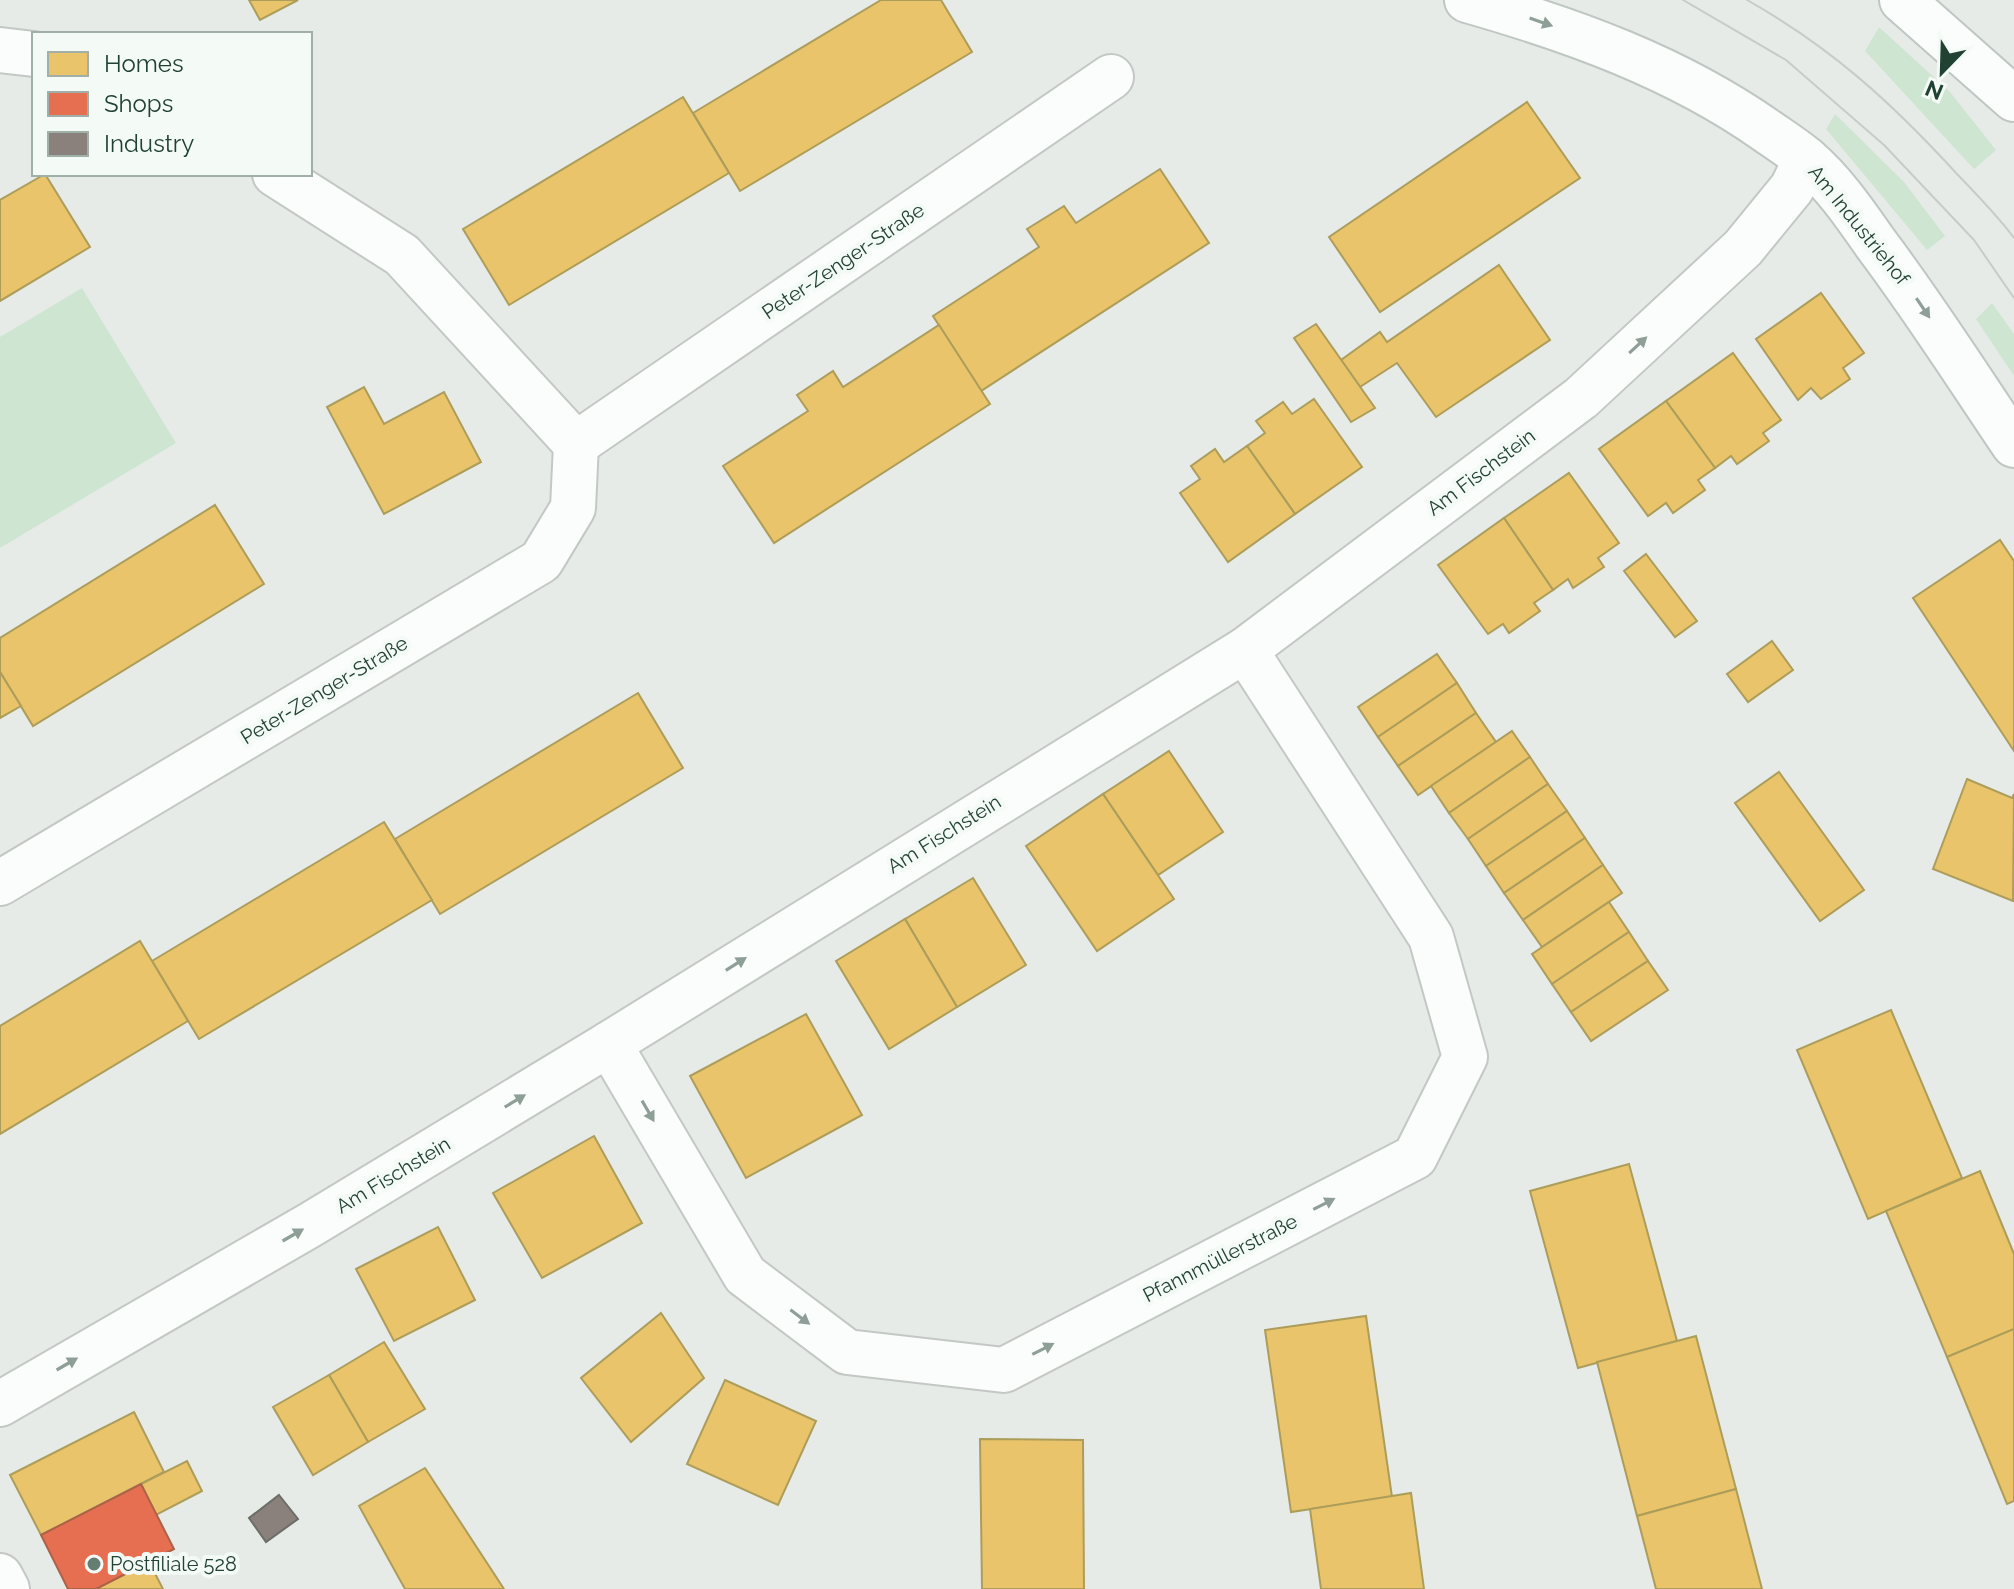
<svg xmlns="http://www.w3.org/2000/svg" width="2014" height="1589" viewBox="0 0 2014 1589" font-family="Raleway,sans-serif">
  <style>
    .green { fill: #cee6d1 }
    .homes { fill: #e9c46a; stroke: #ad9d5a; stroke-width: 2 }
    .shops { fill: #e76f51; stroke: #ac6248; stroke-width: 2 }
    .industry { fill: #8a817c; stroke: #6a6e66; stroke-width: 2 }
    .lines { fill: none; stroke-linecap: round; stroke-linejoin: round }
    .minor-casing { stroke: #c3c8c5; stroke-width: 48 }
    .secondary-casing { stroke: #bfc7c3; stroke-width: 48 }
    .minor { stroke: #fbfcfc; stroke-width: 44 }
    .secondary { stroke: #fbfcfc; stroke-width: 44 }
    .tram { stroke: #c7ccc9; stroke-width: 2 }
    .oneway { fill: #8e9f98 }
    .poi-dot { fill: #667d72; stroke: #f4faf6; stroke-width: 3 }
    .labels { text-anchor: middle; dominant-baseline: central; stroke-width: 8; stroke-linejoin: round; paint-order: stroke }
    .street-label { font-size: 20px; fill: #214233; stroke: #f4faf6 }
    .poi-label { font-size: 20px; fill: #214233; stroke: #f4faf6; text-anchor: start }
  </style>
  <rect width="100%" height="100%" fill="#e6ebe8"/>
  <g class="green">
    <path d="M1879,27L1950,92L1996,150L1974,169L1865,51Z"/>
    <path d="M1835,114L1904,182L1945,236L1927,250L1826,129Z"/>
    <path d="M82,288L176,443L0,548V337Z"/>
    <path d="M1992,303L2014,334V376L1976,319Z"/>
  </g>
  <g class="homes">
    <path d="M249,0H298L260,20Z"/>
    <path d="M881,0H941L972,52L740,191L693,113Z"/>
    <path d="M683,97L729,173L509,305L463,229Z"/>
    <path d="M1527,102L1580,178L1380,312L1329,237Z"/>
    <path d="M1160,169L1209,243L981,391L933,316L1039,247L1027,229L1064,206L1076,223Z"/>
    <path d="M45,174L90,247L0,301V200Z"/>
    <path d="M1499,265L1550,340L1436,417L1397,363L1360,387L1341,360L1380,332L1387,342Z"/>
    <path d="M1821,293L1864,353L1843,368L1850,379L1821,399L1811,388L1798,400L1756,339Z"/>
    <path d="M1316,324L1375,408L1351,422L1294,338Z"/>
    <path d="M939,325L990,404L774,543L723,466L808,411L797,395L833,371L843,387Z"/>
    <path d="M1733,353L1781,420L1763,433L1769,441L1737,464L1731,456L1715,468L1666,401Z"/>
    <path d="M364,387L384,424L444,392L481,462L384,514L327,407Z"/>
    <path d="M1314,399L1362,467L1295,514L1247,446L1265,433L1256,421L1283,402L1292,414Z"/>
    <path d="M1666,401L1715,468L1698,480L1705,490L1673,513L1666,503L1648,516L1599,449Z"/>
    <path d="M1247,446L1295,514L1228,562L1180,493L1200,479L1191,466L1215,449L1224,462Z"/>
    <path d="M1569,473L1619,543L1598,558L1604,567L1573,588L1568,579L1553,590L1504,518Z"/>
    <path d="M215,505L264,584L33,726L0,672V638Z"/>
    <path d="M1504,518L1553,590L1534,603L1540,611L1509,633L1503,624L1488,634L1438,565Z"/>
    <path d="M2000,540L2014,561V751L1913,598Z"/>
    <path d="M1646,554L1697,621L1675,637L1624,571Z"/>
    <path d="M1772,641L1793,670L1748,702L1727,674Z"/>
    <path d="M1437,654L1457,683L1378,737L1358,707Z"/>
    <path d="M0,672L21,706L0,718Z"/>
    <path d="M1457,683L1476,713L1398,766L1378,737Z"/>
    <path d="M638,693L683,768L440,914L395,839Z"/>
    <path d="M1476,713L1496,742L1418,795L1398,766Z"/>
    <path d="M1512,731L1530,757L1449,813L1431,786Z"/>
    <path d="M1169,751L1223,832L1158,875L1103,794Z"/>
    <path d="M1530,757L1548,784L1468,839L1449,813Z"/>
    <path d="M1779,772L1864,890L1820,921L1735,803Z"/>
    <path d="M1967,779L2012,798L2014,794L2013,901L1933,869Z"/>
    <path d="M1548,784L1567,811L1486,866L1468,839Z"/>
    <path d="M1103,794L1174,899L1097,951L1026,846Z"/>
    <path d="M1567,811L1585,838L1504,893L1486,866Z"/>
    <path d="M384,822L432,900L199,1039L152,961Z"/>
    <path d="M1585,838L1603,865L1523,920L1504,893Z"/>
    <path d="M1603,865L1622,893L1542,947L1523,920Z"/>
    <path d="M973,878L1026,965L957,1007L905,919Z"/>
    <path d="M1609,902L1629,932L1552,984L1532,954Z"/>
    <path d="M905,919L957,1007L889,1049L836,961Z"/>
    <path d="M1629,932L1648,961L1571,1012L1552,984Z"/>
    <path d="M140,941L188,1021L0,1134V1026Z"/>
    <path d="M1648,961L1668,990L1591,1041L1571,1012Z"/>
    <path d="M1891,1010L1962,1178L1868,1219L1797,1050Z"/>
    <path d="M806,1014L862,1115L746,1178L690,1076Z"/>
    <path d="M594,1136L642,1223L542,1278L493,1193Z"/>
    <path d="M1629,1164L1677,1341L1578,1368L1530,1191Z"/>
    <path d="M1980,1171L2014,1254V1329L1947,1357L1886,1211Z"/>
    <path d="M438,1227L475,1300L394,1341L356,1269Z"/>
    <path d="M661,1313L704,1378L631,1442L581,1378Z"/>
    <path d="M1366,1316L1392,1497L1291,1512L1265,1330Z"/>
    <path d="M2014,1329V1501L2007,1504L1947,1357Z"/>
    <path d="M1696,1336L1736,1489L1637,1516L1597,1362Z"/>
    <path d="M384,1342L425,1409L368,1442L329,1375Z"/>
    <path d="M329,1375L368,1442L313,1475L273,1407Z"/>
    <path d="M725,1380L816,1421L778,1505L687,1464Z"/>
    <path d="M134,1412L164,1472L41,1535L10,1475Z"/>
    <path d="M980,1439L1083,1440L1084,1589H982Z"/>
    <path d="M187,1461L202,1491L156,1515L141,1484Z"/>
    <path d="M425,1468L504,1589H405L359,1506Z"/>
    <path d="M1736,1489L1762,1589H1656L1637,1516Z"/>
    <path d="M1411,1493L1424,1589H1321L1310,1509Z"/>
    <path d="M149,1562L163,1589H96Z"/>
  </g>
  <path class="shops" d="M141,1484L174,1549L96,1589H68L41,1535Z"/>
  <path class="industry" d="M279,1495L298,1519L266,1542L249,1518Z"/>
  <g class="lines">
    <defs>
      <g id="minor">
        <path d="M0,50L34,54"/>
        <path d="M275,174L402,255L576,444"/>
        <path d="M0,883L541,561L573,508L576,444L1111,77"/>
        <path d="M609,1044L745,1275L847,1352L1004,1370L1415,1157L1465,1057L1431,937L1245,650"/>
        <path d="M0,1404L310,1225L609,1044L1245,650L1581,398L1743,248L1792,188L1806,159"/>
        <path d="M0,1576L7,1589"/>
      </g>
      <g id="secondary">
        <path d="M1467,0C1572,30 1676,67 1767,131C1780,140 1794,149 1806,159C1834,183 1855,214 1876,244C1925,309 1968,377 2014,445"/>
        <path d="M1902,0L2014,99"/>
      </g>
    </defs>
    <use href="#minor" class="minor-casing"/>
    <use href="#secondary" class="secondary-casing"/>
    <use href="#minor" class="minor"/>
    <use href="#secondary" class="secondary"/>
    <g class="tram">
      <path d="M1683,0L1786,60L1884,145L1974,240L2014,298"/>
      <path d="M1747,0C1832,48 1892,103 1957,174C1977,195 1997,215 2014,238"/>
    </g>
  </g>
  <defs><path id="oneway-solid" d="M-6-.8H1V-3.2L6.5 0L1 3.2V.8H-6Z" transform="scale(2)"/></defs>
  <g class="oneway">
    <use href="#oneway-solid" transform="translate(1541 22) rotate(19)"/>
    <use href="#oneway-solid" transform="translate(1923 308) rotate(56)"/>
    <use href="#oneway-solid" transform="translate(1638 345) rotate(-43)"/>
    <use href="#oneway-solid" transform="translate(736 964) rotate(-32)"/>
    <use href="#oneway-solid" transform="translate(515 1101) rotate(-31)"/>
    <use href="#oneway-solid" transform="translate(648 1111) rotate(60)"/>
    <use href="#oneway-solid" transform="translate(1324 1204) rotate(-27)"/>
    <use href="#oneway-solid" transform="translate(293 1235) rotate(-30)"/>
    <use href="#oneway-solid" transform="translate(800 1317) rotate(37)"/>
    <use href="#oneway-solid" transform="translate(1043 1349) rotate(-27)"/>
    <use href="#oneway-solid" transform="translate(67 1364) rotate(-30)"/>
  </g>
  <circle class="poi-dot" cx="94" cy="1564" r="8"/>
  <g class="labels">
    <g class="street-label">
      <text transform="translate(1859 225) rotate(51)">Am Industriehof</text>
      <text transform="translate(843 261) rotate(-34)">Peter-Zenger-Straße</text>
      <text transform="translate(1481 472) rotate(-37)">Am Fischstein</text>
      <text transform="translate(324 690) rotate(-31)">Peter-Zenger-Straße</text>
      <text transform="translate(944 834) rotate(-32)">Am Fischstein</text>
      <text transform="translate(393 1175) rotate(-31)">Am Fischstein</text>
      <text transform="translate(1220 1258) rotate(-27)">Pfannmüllerstraße</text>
    </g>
    <g class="poi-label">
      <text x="110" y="1564">Postfiliale 528</text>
    </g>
  </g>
  <rect x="32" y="32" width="280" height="144" fill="#f4faf6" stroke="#a0b0a8" stroke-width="2"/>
  <rect x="48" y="52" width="40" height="24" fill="#e9c46a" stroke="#a0b0a8" stroke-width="2"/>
  <text x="104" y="72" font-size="24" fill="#214233">Homes</text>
  <rect x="48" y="92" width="40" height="24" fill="#e76f51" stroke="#a0b0a8" stroke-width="2"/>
  <text x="104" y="112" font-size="24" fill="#214233">Shops</text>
  <rect x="48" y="132" width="40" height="24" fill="#8a817c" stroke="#a0b0a8" stroke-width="2"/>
  <text x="104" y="152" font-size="24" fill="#214233">Industry</text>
  <g transform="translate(1942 72) rotate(203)" stroke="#f4faf6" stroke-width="6" paint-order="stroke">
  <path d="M0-6L14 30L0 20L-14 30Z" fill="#214233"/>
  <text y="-12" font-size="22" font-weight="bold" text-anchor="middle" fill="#214233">N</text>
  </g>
</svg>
